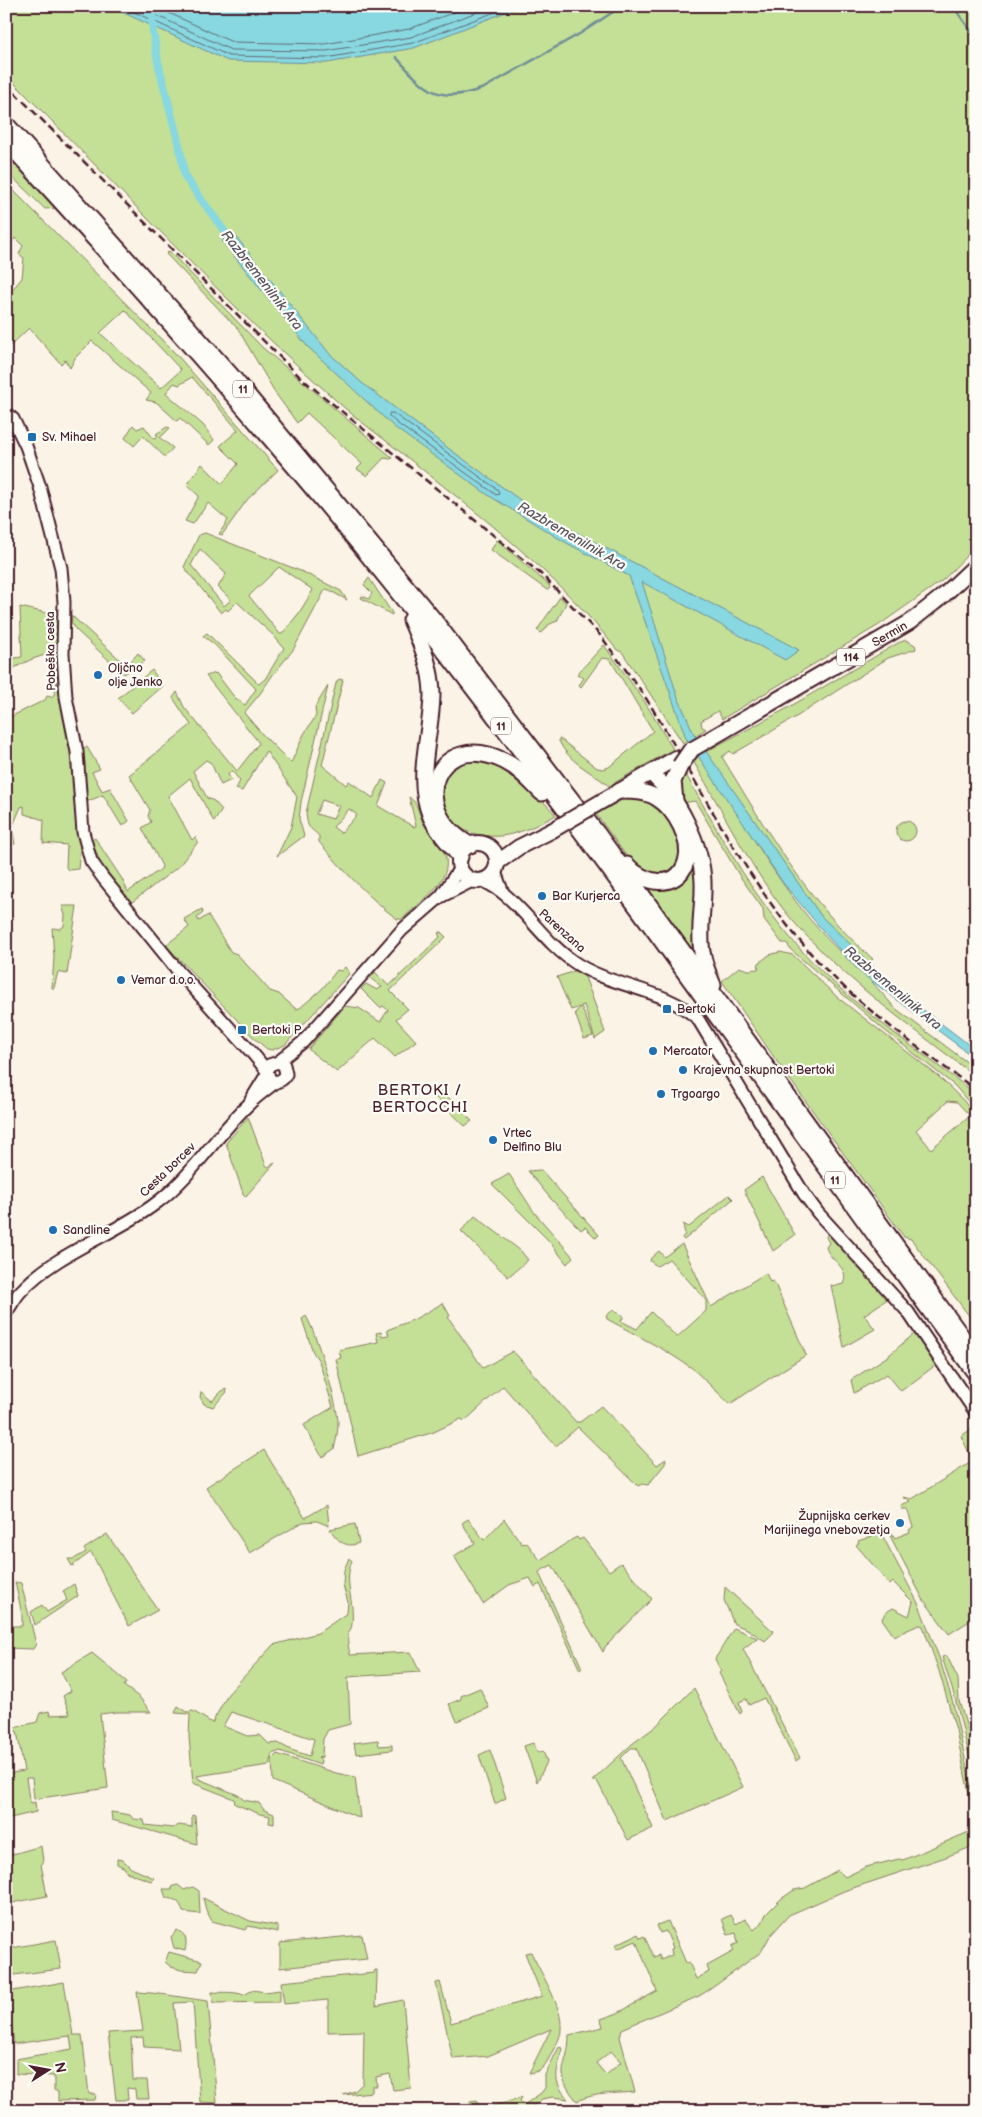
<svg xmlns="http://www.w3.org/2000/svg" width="982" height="2117" viewBox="0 0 982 2117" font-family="'Balsamiq Sans',sans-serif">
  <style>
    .green { fill: #c4df96; stroke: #877f60; fill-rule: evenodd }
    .water { fill: #87d8e1; stroke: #6f8e98 }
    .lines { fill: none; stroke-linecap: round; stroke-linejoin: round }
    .shore { stroke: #626974; stroke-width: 1 }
    .stream { stroke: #6f8e98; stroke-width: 2.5 }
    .canal { stroke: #87d8e1; stroke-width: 8 }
    .tertiary-casing { stroke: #4a1f2b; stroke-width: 15 }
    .primary-casing { stroke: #4a1f2b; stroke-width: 18 }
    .trunk-casing { stroke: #4a1f2b; stroke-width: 19 }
    .tertiary { stroke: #fdfcf7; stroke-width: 11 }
    .primary { stroke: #fdfcf7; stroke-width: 14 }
    .trunk { stroke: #fdfcf7; stroke-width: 15 }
    .rail { stroke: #4a1f2b; stroke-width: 2.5; stroke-dasharray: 8 4; stroke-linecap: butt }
    .primary-bridge-casing { stroke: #4a1f2b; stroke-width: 18; stroke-linecap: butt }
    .trunk-bridge-casing { stroke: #4a1f2b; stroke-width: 19; stroke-linecap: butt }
    .primary-bridge { stroke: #fdfcf7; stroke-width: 14 }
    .trunk-bridge { stroke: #fdfcf7; stroke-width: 15 }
    .poi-dot { fill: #1f6fb2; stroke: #fdfcf7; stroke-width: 2 }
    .labels { text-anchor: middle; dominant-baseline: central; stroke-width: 4.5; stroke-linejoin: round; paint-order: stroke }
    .shield { fill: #fdfcf7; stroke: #806168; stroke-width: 1 }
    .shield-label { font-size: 11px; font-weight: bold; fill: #4a1f2b }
    .poi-label { font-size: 12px; fill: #4a1f2b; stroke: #fdfcf7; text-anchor: start }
    .street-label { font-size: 12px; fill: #4a1f2b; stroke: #fdfcf7 }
    .water-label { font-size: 14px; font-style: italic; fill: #5c5662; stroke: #fdfcf7 }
    .quarter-label { font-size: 15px; letter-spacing: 1px; fill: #4a1f2b; stroke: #fdfcf7 }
  </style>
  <rect width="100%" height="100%" fill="#faf3e6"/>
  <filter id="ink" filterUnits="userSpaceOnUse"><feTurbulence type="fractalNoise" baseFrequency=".02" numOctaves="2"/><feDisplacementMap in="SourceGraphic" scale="10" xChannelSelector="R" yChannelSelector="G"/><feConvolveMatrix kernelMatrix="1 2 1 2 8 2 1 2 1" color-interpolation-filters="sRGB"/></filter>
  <g filter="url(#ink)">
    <g class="green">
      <path d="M6,6H976V546L943,580L879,625L722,719L718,711L701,721L702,727L706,729L683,743L622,652L617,650C555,571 477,513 399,451C379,435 359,421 340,404C223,301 117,185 6,75Z"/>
      <path d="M6,149L58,208L45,209L6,171Z"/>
      <path d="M9,186L176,354L278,470L247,500L222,535L219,534L228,520L208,503L193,524L185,521L199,496L188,486L189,481L202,464L222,484L238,464L220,446L238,430L192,377L179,385L174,383L166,393L203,425L214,440L209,445L180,418L177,421L156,402L146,400L151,393L92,341L75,358L70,368L65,360L61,364L29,328L6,350V297L22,278L24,258L19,254L23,246L15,238L6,252V190ZM125,310L181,370L161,388L100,333Z"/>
      <path d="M169,251L263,348L393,458L390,459L384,458L367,476L357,469L362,464L307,413L297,423L276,394L238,329L166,254Z"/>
      <path d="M133,425L137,429L144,426L154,439L158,437L156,434L167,427L170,428L160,438L173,448L165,457L143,436L134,446L125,438Z"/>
      <path d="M205,533L303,572L341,591L347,600L327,589L325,590L293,650L272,676L259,695L244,713L263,735L291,763L304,734L316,716L315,707L328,686L301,802L299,819L304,836L277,856L291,827L297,797L266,751L242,791L236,789L240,781L232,771L228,774L231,780L221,785L211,763L206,760L193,771L207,798L214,801L222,810L214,822L190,778L168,796L192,840L195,837L198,842L179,866L131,903L102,867L91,840L95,838L122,879L128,892L161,869L162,866L142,828L151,822L148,816L150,810L129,775L191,725L173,698L177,692L184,707L237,771L259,743L206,676L216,673L235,698L245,705L256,689L214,644L203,636L207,633L259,684L265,679L284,648L273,635L237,602L228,611L226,609L221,613L184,567L199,535ZM200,549L226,574L218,587L231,600L224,606L191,565ZM279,567L313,590L299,613L282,634H280L249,596Z"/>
      <path d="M497,540L550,586L549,589L547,590L491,550Z"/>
      <path d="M369,578L392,613V615L361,598L362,596L369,599L372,593L364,585Z"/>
      <path d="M560,597L566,603L557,621L548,625L546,629L541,633L537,630Z"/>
      <path d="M20,607L47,613L58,612L73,751L80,851L78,869L68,870L66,867L67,845L43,843L44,820L24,814V806L21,807L12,828L15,844H6V719L45,700L47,696L52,697C61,687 54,664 53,652L30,660L6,672V658L7,664L15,658L22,657Z"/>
      <path d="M71,615L127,666L138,653L145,661L124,674L76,630L72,624Z"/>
      <path d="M906,640L915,645L916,649L888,658L796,717L733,754L730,751L722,757C766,829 808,903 873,959L866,965L832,932L705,752L786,709L898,643Z"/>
      <path d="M604,645L643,699L673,749L609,786C591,771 569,763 559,741V738L597,768L603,769L609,767L653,731L610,659L602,658L581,687L579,685L584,678L577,674Z"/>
      <path d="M152,670L163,686L132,713L118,698Z"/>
      <path d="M339,679L343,680L322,765L346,785L349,781L373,798L382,780L387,783L378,806L414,827L416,826L409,797C420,804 418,816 425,826C432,835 441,844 445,855C454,881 419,903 402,919H397C368,897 342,869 319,842V836C308,825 308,830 306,813L336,683ZM322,800L339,806L333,819L316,814ZM349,809L357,815L341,833L333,827Z"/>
      <path d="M87,747L100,769L92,772L102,791L110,788L129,821L122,826L103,795L86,802L83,748Z"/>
      <path d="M700,755C753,832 795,924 873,979L872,982L895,1008L976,1069V1077C916,1030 852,986 801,930C756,881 727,818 693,761Z"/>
      <path d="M486,758L521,778L556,815C523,833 494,846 458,827L456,829L439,807L444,772L459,759Z"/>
      <path d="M685,773C715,826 744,881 783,929C836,995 909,1043 976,1094V1111L955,1086L883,1029L790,949L787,943H782L764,919L763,909L739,875L695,801L682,803L681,784Z"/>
      <path d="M631,795L654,801L676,829L683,845L677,867L667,875L656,877L635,868L596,814Z"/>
      <circle cx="906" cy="831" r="10"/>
      <path d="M696,856L697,956L646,885L656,886Z"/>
      <path d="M62,906H77L67,974L58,972L54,988H52L54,957L52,928L60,929L64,926L65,915Z"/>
      <path d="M202,909L203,913L197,918L199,921L208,915L231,952L237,954L270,991L279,994L296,1009L300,1008L322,989L337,970L341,971L345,967L349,972L348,975L285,1045L272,1050L267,1049L254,1038L166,945L189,927L184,919Z"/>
      <path d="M441,932L446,937L390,991L408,1009L396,1019L416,1041L395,1057L375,1038L337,1072L309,1050V1048L345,1006L359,1008L380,1022L388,1010L383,1006L380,1008L361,989L366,984L377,990L382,987L370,978L375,972L389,986L440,937L438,933Z"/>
      <path d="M780,952L793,955L837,997L938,1076L964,1101L976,1118V1325L911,1239L904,1237L778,1063L722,981L739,967L748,970L758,969L759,963L769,955ZM948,1101L957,1102L970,1116L931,1149L916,1130Z"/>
      <path d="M575,971L585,977L605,1032L595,1039L584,1005L581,1006L593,1036L584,1039L575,1013L580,1007L571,1010L557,977Z"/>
      <path d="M442,1091L472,1121L465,1126L435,1097L439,1092Z"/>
      <path d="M248,1117L266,1165L268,1167L275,1163L246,1196H244L226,1143Z"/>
      <path d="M541,1170L599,1235L596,1238L585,1227L581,1230L551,1199L528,1171Z"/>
      <path d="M509,1174L534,1212L573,1257L567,1264L549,1241L492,1184Z"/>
      <path d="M762,1177L795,1235L773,1251L744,1190Z"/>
      <path d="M729,1195L733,1199L684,1240L682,1238L685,1234L683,1224L689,1227Z"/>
      <path d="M475,1216L521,1251L528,1260L508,1277L461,1231Z"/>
      <path d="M828,1232L889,1298L864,1315L875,1329L844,1347L831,1285L836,1286L843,1284C851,1267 829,1261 826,1247L829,1243L826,1237Z"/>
      <path d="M682,1244L711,1307L766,1273L770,1282L773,1281L775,1284L806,1355L730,1404L692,1368L664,1350L607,1319L606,1316L613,1310L624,1316L621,1321L637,1329L651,1312L677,1337L706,1311V1300L669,1259L657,1266L650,1261L651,1258L659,1251L664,1257Z"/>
      <path d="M443,1303L450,1316L448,1317L483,1368L513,1351L576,1422H580L601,1406L657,1465L666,1459L665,1464L648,1485L642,1484L638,1486L578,1427L556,1446L503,1386L465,1421L461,1419L434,1432L358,1456L336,1359L341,1358L339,1350L378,1342L376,1333L381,1332L382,1336L389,1335L387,1330L415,1319Z"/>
      <path d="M306,1316C316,1332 338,1404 338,1423C338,1432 336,1441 334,1449L322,1457L304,1425L333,1407L319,1361L313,1352L302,1319Z"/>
      <path d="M915,1333L936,1365L901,1391L887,1374L854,1393L851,1380L888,1356Z"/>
      <path d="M226,1389L227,1392L213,1407L204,1404L200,1397L201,1392L212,1401L222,1391Z"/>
      <path d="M976,1426V1617L949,1634L923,1599L887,1530L889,1528L895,1538L910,1532L909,1530L913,1527L907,1509H902L901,1506L911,1502L903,1497L912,1499L973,1461L961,1436Z"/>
      <path d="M264,1450L305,1518L327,1505L329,1526L317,1521L303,1522L250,1553L206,1487Z"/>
      <path d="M468,1519L484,1540L504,1519L522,1544L527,1543L540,1560L573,1539L577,1537L579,1540L583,1538L609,1571L621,1563L652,1599L605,1647L603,1652L552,1565L540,1571L539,1573L582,1668L580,1670L540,1584L535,1587L530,1578L509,1585L483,1604L454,1556L475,1543L462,1523Z"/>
      <path d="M355,1524L359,1543C345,1549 337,1540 330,1529Z"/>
      <path d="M881,1533L919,1605L940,1660L953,1703L976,1809V1845L946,1857L844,1891L789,1915L770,1936L761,1952L712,1988L699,1996L622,2029L620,2037L635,2092C614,2094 597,2092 577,2101C551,2070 569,2068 569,2035L603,2027L601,2019L618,2013L657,1991L636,1941L617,1949L615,1945L638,1934L640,1938L644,1936L654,1957L659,1955L661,1960L672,1955L671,1949L673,1948L666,1931L660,1933L657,1925L668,1921L686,1963L689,1962L696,1979L709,1972L707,1966L734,1951L732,1946L738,1943L736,1933L728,1935L722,1919L731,1915L736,1924L745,1919L754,1930L762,1923L766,1914L781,1899L794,1890L805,1888L838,1870L845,1877L866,1867L899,1859L903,1860L976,1829L956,1730L939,1671L923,1626L919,1625L894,1636L882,1619L885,1613L893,1608L909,1616L913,1602L893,1582L890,1585L856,1545L859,1543L858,1541ZM611,2051L621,2062L606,2075L596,2063Z"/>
      <path d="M107,1534L158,1610L129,1626L91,1552L72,1566L68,1559H74L86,1552L84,1549Z"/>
      <path d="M349,1558L352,1561C343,1582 355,1602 352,1624C352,1628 349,1631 348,1635C347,1642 349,1649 350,1655L410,1652L420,1672L348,1677L350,1724L328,1730L323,1739L322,1757L318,1758L321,1760L320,1765L280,1751L272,1754L269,1765L197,1776L199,1779L238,1795L244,1800L259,1803L264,1810L274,1814V1824L269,1823L270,1816L260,1814L235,1804L234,1799L193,1783L189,1737L190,1714L175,1713L178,1706L187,1712L193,1711L212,1723L228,1694L273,1645L318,1633L347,1613L348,1602L343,1585L344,1570ZM231,1712L314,1739L310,1756L291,1750L278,1743L269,1744L260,1735L247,1736L223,1726Z"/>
      <path d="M15,1582L21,1583L36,1644L33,1649L6,1648V1626H22V1614Z"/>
      <path d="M74,1584L78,1596L35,1625L31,1612L42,1605L47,1612L67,1600L63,1591Z"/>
      <path d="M725,1587L774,1632L765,1641L747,1629L734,1624L724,1600Z"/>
      <path d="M734,1628L757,1638L743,1649L800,1758L796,1761L764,1698L749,1705L746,1699L739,1702L742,1712L740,1714L719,1673L721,1671L715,1659Z"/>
      <path d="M92,1653L127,1682L124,1686L140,1698L151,1712H117L100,1714L108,1788L34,1799L32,1778H26L29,1799L31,1803L35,1802L36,1812L6,1819V1774L24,1771L17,1731L6,1733V1730L37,1722L40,1713L49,1711L50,1715L70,1714L63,1696L71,1691L61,1672Z"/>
      <path d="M947,1656L958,1679L959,1701L976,1757L970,1759L955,1698L942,1657Z"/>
      <path d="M480,1688L489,1708L457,1721L449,1704L461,1699V1696Z"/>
      <path d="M694,1688L743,1787L667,1821L638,1752L637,1748H631L621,1758L653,1828L628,1840L597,1781H592L632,1744L655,1727Z"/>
      <path d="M378,1740L379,1746L392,1745V1750L356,1754L354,1743Z"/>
      <path d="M533,1743L538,1753L543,1751L547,1762L537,1782L524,1746Z"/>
      <path d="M490,1750L506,1798L495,1804L479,1755Z"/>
      <path d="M277,1754L336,1773L355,1777L360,1818L273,1781L272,1759Z"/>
      <path d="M111,1812L130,1815L133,1819L144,1820L145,1825L173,1828L179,1825L192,1827V1815L195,1816L197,1844L112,1820Z"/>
      <path d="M41,1846L43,1861L41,1864L47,1896L6,1904V1856Z"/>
      <path d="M117,1859L123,1860L131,1868L154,1878L151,1881L126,1872L125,1868L117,1864Z"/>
      <path d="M178,1885L184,1890L193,1887L199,1891L200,1914L183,1912C180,1901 176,1899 166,1898L163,1889H172L173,1886Z"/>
      <path d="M203,1898L250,1921L278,1926V1932L248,1926L245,1930L212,1921L206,1910Z"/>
      <path d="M177,1930C187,1935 187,1941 185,1951L174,1948L171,1937Z"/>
      <path d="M362,1935L367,1959L280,1968V1943Z"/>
      <path d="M56,1940L61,1969L6,1976V1949Z"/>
      <path d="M169,1952L202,1961L198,1971L181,1970L171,1967L165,1962Z"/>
      <path d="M531,1952C540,1972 563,2007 561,2029C561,2038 555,2046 551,2054C546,2065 542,2072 529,2073L551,2029L488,2056L453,2059L436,1983L440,1982L451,2023L542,1996L525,1953Z"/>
      <path d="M375,1970H377V1973L376,2006L403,2000L411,2088L393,2090L390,2074L376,2077L377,2086H372V2092L343,2095L355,2091L363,2083L364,2031L328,2032V2000L284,2004L281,1982L374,1973Z"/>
      <path d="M64,1982L73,2035H82L89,2094H96L95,2100L58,2101V2092L54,2090V2076L16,2074V2059L72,2049L70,2036L14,2044L7,1992Z"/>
      <path d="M253,1990L265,1992L280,1990V2002L213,2003L212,1992C224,1993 233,1991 244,1995Z"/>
      <path d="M137,1992C161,1993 184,1998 208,2001L217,2103L200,2102L193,2002L174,2003L179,2049L144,2047L143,2037L131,2038L133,2080H147L149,2099H136L135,2089L127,2088L128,2100H116L108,2033L143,2031Z"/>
      <path d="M559,2047L562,2048C558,2073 550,2078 568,2099L553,2097L542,2099L527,2111H472L470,2101L477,2100L480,2109C494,2107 507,2101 522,2097L520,2101L524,2105L541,2093L545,2088V2075Z"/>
    </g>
    <g class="water">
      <path d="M109,6H521L414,48L327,63L228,61Z"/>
      <path d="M233,233L329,353L362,383L448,448L534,510L799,650L785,660L642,582L677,695L694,734L822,917L901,993L976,1050V1059L860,972L828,937L783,883L686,738L629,576L563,541L488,495L394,427L307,346L222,241Z"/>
    </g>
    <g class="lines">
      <g class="shore">
        <path d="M121,6L229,56L326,58L413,43L511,6"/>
        <path d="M136,6L231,50L326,51L411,37L493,6"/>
        <path d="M154,6L232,42L325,44L409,29L471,6"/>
        <path d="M390,413H393L498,490L499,494L496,495L491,491L398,424L389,416Z"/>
      </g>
      <g class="stream">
        <path d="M953,6L976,38"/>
        <path d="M396,57C426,90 437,105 484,88L581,33L622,6"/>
      </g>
      <path class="canal" d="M152,6L153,32L158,62L180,149L185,177L233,243"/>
      <defs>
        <g id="tertiary">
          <path d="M6,413L13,419L26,446L40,487L61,568L64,602L63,653L66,697L77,752L83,832L91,861L103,878L179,972L254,1055L267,1071L270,1080C277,1083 283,1081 286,1074L284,1065L278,1062L269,1065L267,1071"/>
          <path d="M495,872L503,893"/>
          <path d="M484,881C490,885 497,888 503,893C529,914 547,945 577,964C615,988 666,989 698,1019L804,1194L818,1213L908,1312L976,1413"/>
          <path d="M441,896L460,868"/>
          <path d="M278,1062L303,1042L402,930L440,897L472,881"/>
          <path d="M251,1100L267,1074"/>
          <path d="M6,1313C11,1306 15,1297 21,1291C58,1251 113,1236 155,1204C192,1177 216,1135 249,1104C257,1096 267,1089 276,1082"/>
        </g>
        <g id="primary">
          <path id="s1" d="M691,750L910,622L944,595L976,565"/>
          <path d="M604,800L676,758"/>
          <circle cx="478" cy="862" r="19"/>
          <path d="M498,862L519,847L551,831"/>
        </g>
        <g id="trunk">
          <path d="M6,124L230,374L434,620L597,833L976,1356"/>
          <path d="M6,141C160,310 313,481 453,662C633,895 802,1136 976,1374"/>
          <path d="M411,620C421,644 431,665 432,693C432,734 414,777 431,817C438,833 450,844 460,857"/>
          <path d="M651,773C678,797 702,846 703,882C704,905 698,929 702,952C704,963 708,974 713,985"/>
          <path d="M620,791C632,791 646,791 657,798C675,809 693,841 686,862C677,891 643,884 627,865"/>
          <path d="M675,801L673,781L680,766"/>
          <path d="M470,845C404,808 437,728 504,761C519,768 531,782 542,793"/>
        </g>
      </defs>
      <use href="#tertiary" class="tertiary-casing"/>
      <use href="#primary" class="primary-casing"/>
      <use href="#trunk" class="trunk-casing"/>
      <use href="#tertiary" class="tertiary"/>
      <use href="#primary" class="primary"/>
      <use href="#trunk" class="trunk"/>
      <path class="rail" d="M6,84L301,378L542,575L600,635L642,692C699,781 743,880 815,958C862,1009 920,1049 976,1090"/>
      <defs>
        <path id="primary-bridge" d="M551,831L604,800"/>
        <path id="trunk-bridge" d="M680,766L691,750"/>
      </defs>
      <use href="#primary-bridge" class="primary-bridge-casing"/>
      <use href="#trunk-bridge" class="trunk-bridge-casing"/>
      <use href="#primary-bridge" class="primary-bridge"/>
      <use href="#trunk-bridge" class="trunk-bridge"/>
    </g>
  </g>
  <g class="poi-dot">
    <rect x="27" y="432" width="10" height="10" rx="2.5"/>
    <circle cx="98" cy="675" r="5"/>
    <circle cx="542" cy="896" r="5"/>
    <circle cx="121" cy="980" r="5"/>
    <rect x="662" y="1004" width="10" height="10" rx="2.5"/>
    <rect x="237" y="1025" width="10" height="10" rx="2.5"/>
    <circle cx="653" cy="1051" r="5"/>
    <circle cx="683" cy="1070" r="5"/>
    <circle cx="661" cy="1094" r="5"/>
    <circle cx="493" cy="1140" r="5"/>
    <circle cx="53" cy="1230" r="5"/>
    <circle cx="900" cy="1523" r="5"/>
  </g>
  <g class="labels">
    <g class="shield">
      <rect x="233" y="380.5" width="20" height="17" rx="4"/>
      <rect x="837" y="648.5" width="28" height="17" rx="4"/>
      <rect x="491" y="717.5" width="20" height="17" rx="4"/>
      <rect x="825" y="1171.5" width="20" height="17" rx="4"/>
    </g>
    <g class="shield-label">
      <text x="243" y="389">11</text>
      <text x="851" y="657">114</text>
      <text x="501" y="726">11</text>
      <text x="835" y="1180">11</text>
    </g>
    <g class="poi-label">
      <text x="42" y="437">Sv. Mihael</text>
      <text x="108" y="668">Oljčno<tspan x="108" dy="14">olje Jenko</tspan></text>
      <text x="552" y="896">Bar Kurjerca</text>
      <text x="131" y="980">Vemar d.o.o.</text>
      <text x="677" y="1009">Bertoki</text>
      <text x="252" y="1030">Bertoki P</text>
      <text x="663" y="1051">Mercator</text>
      <text x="693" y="1070">Krajevna skupnost Bertoki</text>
      <text x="671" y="1094">Trgoargo</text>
      <text x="503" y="1133">Vrtec<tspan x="503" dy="14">Delfino Blu</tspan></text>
      <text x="63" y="1230">Sandline</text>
      <text x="890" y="1516" text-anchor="end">Župnijska cerkev<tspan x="890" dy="14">Marijinega vnebovzetja</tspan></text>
    </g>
    <g class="street-label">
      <text stroke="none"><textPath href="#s1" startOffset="230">Sermin</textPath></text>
      <text transform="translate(51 651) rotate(-91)">Pobeška cesta</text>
      <text transform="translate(562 931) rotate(42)">Parenzana</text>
      <text transform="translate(168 1170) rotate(-44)">Cesta borcev</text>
    </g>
    <g class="water-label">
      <text transform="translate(262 280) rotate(52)">Razbremenilnik Ara</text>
      <text transform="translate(572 536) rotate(30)">Razbremenilnik Ara</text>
      <text transform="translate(893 988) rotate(40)">Razbremenilnik Ara</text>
    </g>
    <g class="quarter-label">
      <text x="420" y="1090">BERTOKI /<tspan x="420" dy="17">BERTOCCHI</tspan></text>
    </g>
  </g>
  <rect width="982" height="2117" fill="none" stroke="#fdfcf7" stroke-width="25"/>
  <rect x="12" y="12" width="957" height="2092" fill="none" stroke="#4a1f2b" stroke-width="2" filter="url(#ink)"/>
  <g transform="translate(48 2070) rotate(79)" stroke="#fdfcf7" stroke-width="4" paint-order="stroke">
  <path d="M0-4L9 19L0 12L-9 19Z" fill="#4a1f2b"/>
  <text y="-8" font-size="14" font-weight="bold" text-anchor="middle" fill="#4a1f2b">N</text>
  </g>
</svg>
